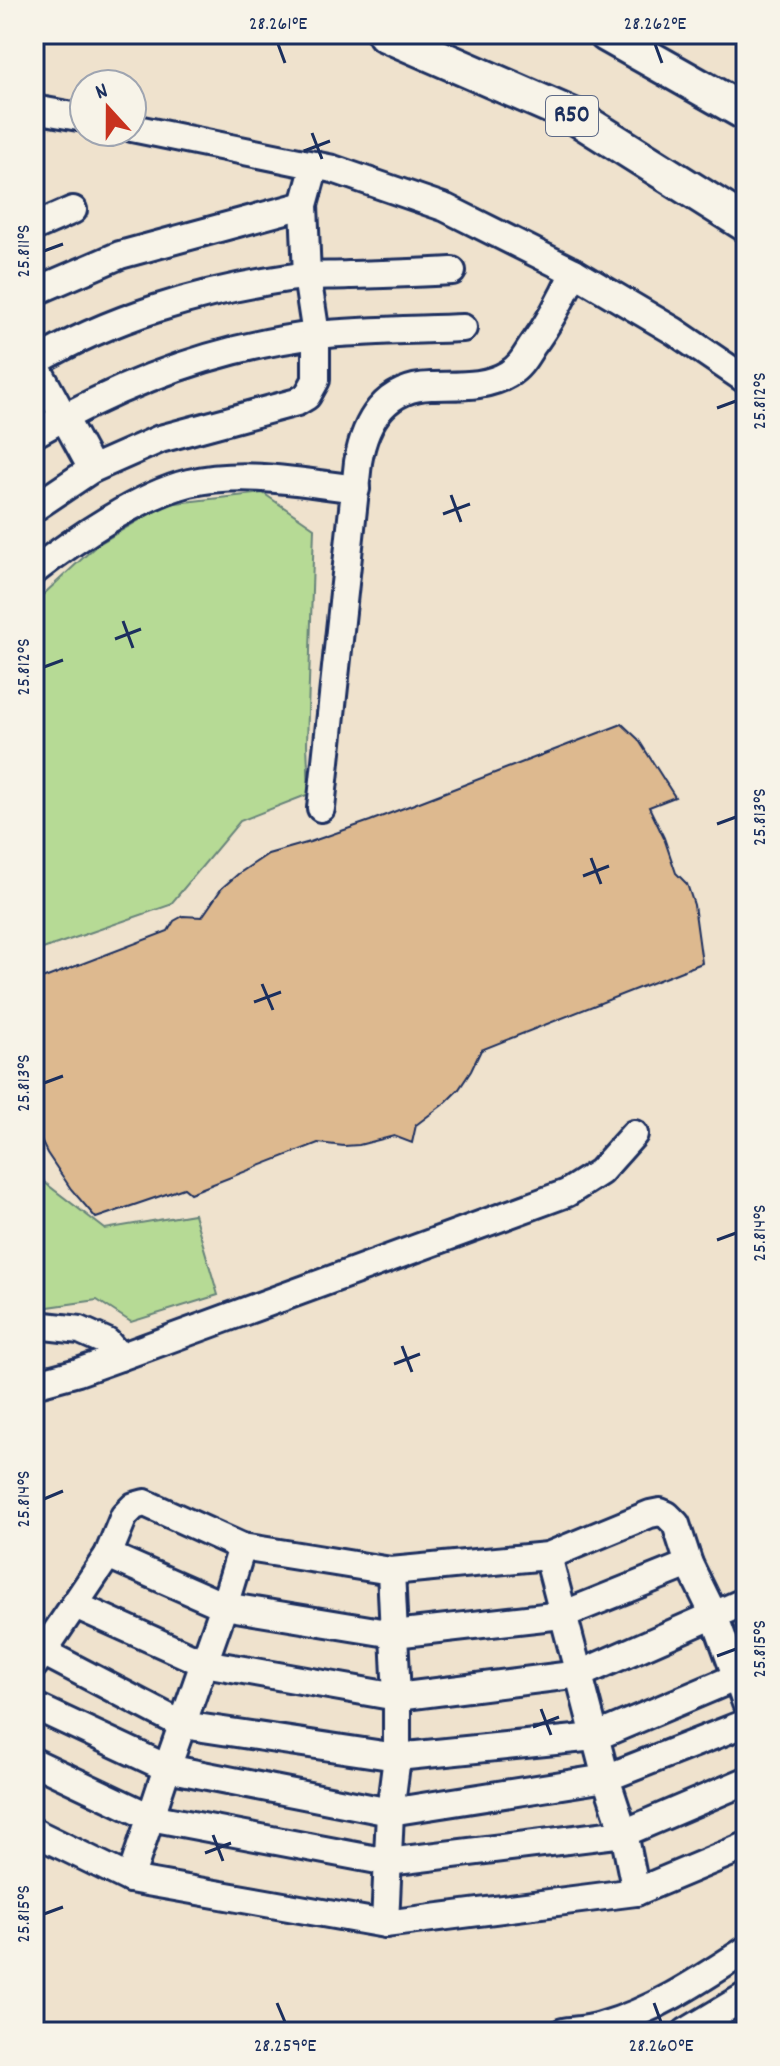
<svg xmlns="http://www.w3.org/2000/svg" width="780" height="2066" viewBox="0 0 780 2066" font-family="Dekko,sans-serif">
  <style>
    .green { fill: #b6da95; stroke: #68847a; stroke-width: 2 }
    .building { fill: #ddb98f; stroke: #1b2f5e; stroke-width: 2 }
    .lines { fill: none; stroke-linecap: round; stroke-linejoin: round }
    .minor-casing { stroke: #1b2f5e; stroke-width: 32 }
    .major-casing { stroke: #1b2f5e; stroke-width: 40 }
    .minor { stroke: #f7f3e8; stroke-width: 26 }
    .major { stroke: #f7f3e8; stroke-width: 34 }
    .ticks { fill: none; stroke: #1b2f5e; stroke-width: 3 }
    .labels { text-anchor: middle; dominant-baseline: central; stroke-width: 7; stroke-linejoin: round; paint-order: stroke }
    .shield { fill: #f7f3e8; stroke: #5d6a87; stroke-width: 2 }
    .shield-label { font-size: 24px; font-weight: bold; fill: #1b2f5e }
    .neatline { fill: none; stroke: #1b2f5e; stroke-width: 3 }
    .ticks-label { font-size: 20px; text-anchor: middle; fill: #1b2f5e }
  </style>
  <rect width="100%" height="100%" fill="#efe2cd"/>
  <filter id="ink" filterUnits="userSpaceOnUse"><feTurbulence type="fractalNoise" baseFrequency=".0125" numOctaves="2"/><feDisplacementMap in="SourceGraphic" scale="16" xChannelSelector="R" yChannelSelector="G"/><feConvolveMatrix kernelMatrix="1 2 1 2 8 2 1 2 1" color-interpolation-filters="sRGB"/></filter>
  <g filter="url(#ink)">
    <g class="green">
      <path d="M263,493L314,528L307,744L309,794L240,821L170,905L34,952V603L97,545L167,504Z"/>
      <path d="M34,1159L44,1182L105,1229L194,1214L218,1295L131,1322L97,1300L34,1309Z"/>
    </g>
    <path class="building" d="M622,724L638,739L675,797L649,807L664,838L676,873L687,884L694,905L702,963L481,1050L471,1071L459,1089L445,1103L416,1125L412,1143L394,1136L359,1145L344,1146L318,1143L190,1193L184,1188L96,1218L71,1189L47,1153L34,1126V982L168,931L174,921L183,916L202,917L222,888L238,874L268,854L310,842L370,821Z"/>
    <g class="lines">
      <defs>
        <g id="minor">
          <path d="M34,109L84,118"/>
          <path d="M132,128L333,169L446,208L574,272L674,331L746,380"/>
          <path d="M34,227L73,210"/>
          <path d="M34,292L120,255L304,205"/>
          <path d="M34,362L92,469"/>
          <path d="M34,363C109,318 201,291 288,278C308,275 328,276 349,275C383,274 418,273 452,271"/>
          <path d="M34,434C120,384 217,347 316,335C364,330 414,330 463,328"/>
          <path d="M34,508L92,469L160,439L297,402L307,396L316,380V335L307,276L304,205L315,165"/>
          <path d="M34,571C74,540 140,495 189,483C243,470 302,482 356,489"/>
          <path d="M321,808L358,462C365,421 385,387 431,386C457,385 485,388 508,374C520,367 525,357 532,346C550,322 562,299 574,272"/>
          <path d="M34,1323L45,1326L80,1330L107,1342L120,1357"/>
          <path d="M34,1384L78,1372L120,1357L567,1193L600,1172L634,1134"/>
          <path d="M108,1555L224,1606L394,1634L562,1615L689,1564"/>
          <path d="M548,1556L606,1778L624,1833L636,1892"/>
          <path d="M75,1605L204,1663L397,1697L580,1674L746,1601"/>
          <path d="M43,1652L183,1725L397,1757L595,1737L737,1677"/>
          <path d="M34,1665L108,1555L124,1516L134,1506L145,1503L242,1547L391,1571L548,1556L650,1514L660,1512L667,1515L676,1524L689,1564L714,1615L746,1703"/>
          <path d="M34,1706L167,1768L390,1812L606,1778L746,1723"/>
          <path d="M34,1762L150,1817L388,1862L624,1833L746,1781"/>
          <path d="M34,1832L130,1879L385,1924L636,1892L746,1846"/>
          <path d="M130,1879L167,1768L224,1606L242,1547"/>
          <path d="M385,1924L390,1812L397,1757V1697L391,1571"/>
          <path d="M563,2032C576,2030 589,2030 601,2026C654,2011 700,1980 746,1950"/>
          <path d="M686,2032L746,1996"/>
        </g>
        <g id="major">
          <path d="M385,34L576,117L746,224"/>
          <path d="M606,34L746,113"/>
        </g>
      </defs>
      <use href="#minor" class="minor-casing"/>
      <use href="#major" class="major-casing"/>
      <use href="#minor" class="minor"/>
      <use href="#major" class="major"/>
    </g>
  </g>
  <path class="ticks" d="M278,44L285,63M655,44L662,63M312,133L322,159M304,151L330,141M44,251L63,244M717,408L736,401M451,495L461,522M443,514L470,504M123,621L133,648M115,639L141,629M44,667L63,660M717,824L736,817M591,858L601,884M583,876L609,866M262,984L273,1010M254,1002L281,992M44,1083L63,1076M717,1240L736,1233M402,1346L412,1372M394,1364L420,1354M44,1499L63,1491M717,1656L736,1649M541,1709L551,1735M533,1727L559,1717M213,1835L223,1861M205,1853L231,1843M44,1914L63,1907M277,2003L285,2022M654,2003L661,2022"/>
  <g class="labels">
    <rect class="shield" x="546" y="96" width="52" height="40" rx="6"/>
    <g class="shield-label">
      <text x="572" y="116">R50</text>
    </g>
  </g>
  <rect width="780" height="2066" fill="none" stroke="#f7f3e8" stroke-width="88"/>
  <g transform="translate(108 108) rotate(339)"><circle r="38" fill="#f7f3e8" stroke="#9fa5b1" stroke-width="2"/>
  <path d="M0-6L14 30L0 20L-14 30Z" fill="#c8321e"/>
  <text y="-12" font-size="22" font-weight="bold" text-anchor="middle" fill="#1b2f5e">N</text>
  </g>
  <rect x="44" y="44" width="692" height="1978" class="neatline"/>
  <g class="ticks-label">
    <text x="278" y="29">28.261°E</text>
    <text x="655" y="29">28.262°E</text>
    <text transform="translate(22 251) rotate(-90)" y="7">25.811°S</text>
    <text transform="translate(758 401) rotate(-90)" y="7">25.812°S</text>
    <text transform="translate(22 667) rotate(-90)" y="7">25.812°S</text>
    <text transform="translate(758 817) rotate(-90)" y="7">25.813°S</text>
    <text transform="translate(22 1083) rotate(-90)" y="7">25.813°S</text>
    <text transform="translate(758 1233) rotate(-90)" y="7">25.814°S</text>
    <text transform="translate(22 1499) rotate(-90)" y="7">25.814°S</text>
    <text transform="translate(758 1649) rotate(-90)" y="7">25.815°S</text>
    <text transform="translate(22 1914) rotate(-90)" y="7">25.815°S</text>
    <text x="285" y="2051">28.259°E</text>
    <text x="661" y="2051">28.260°E</text>
  </g>
</svg>
